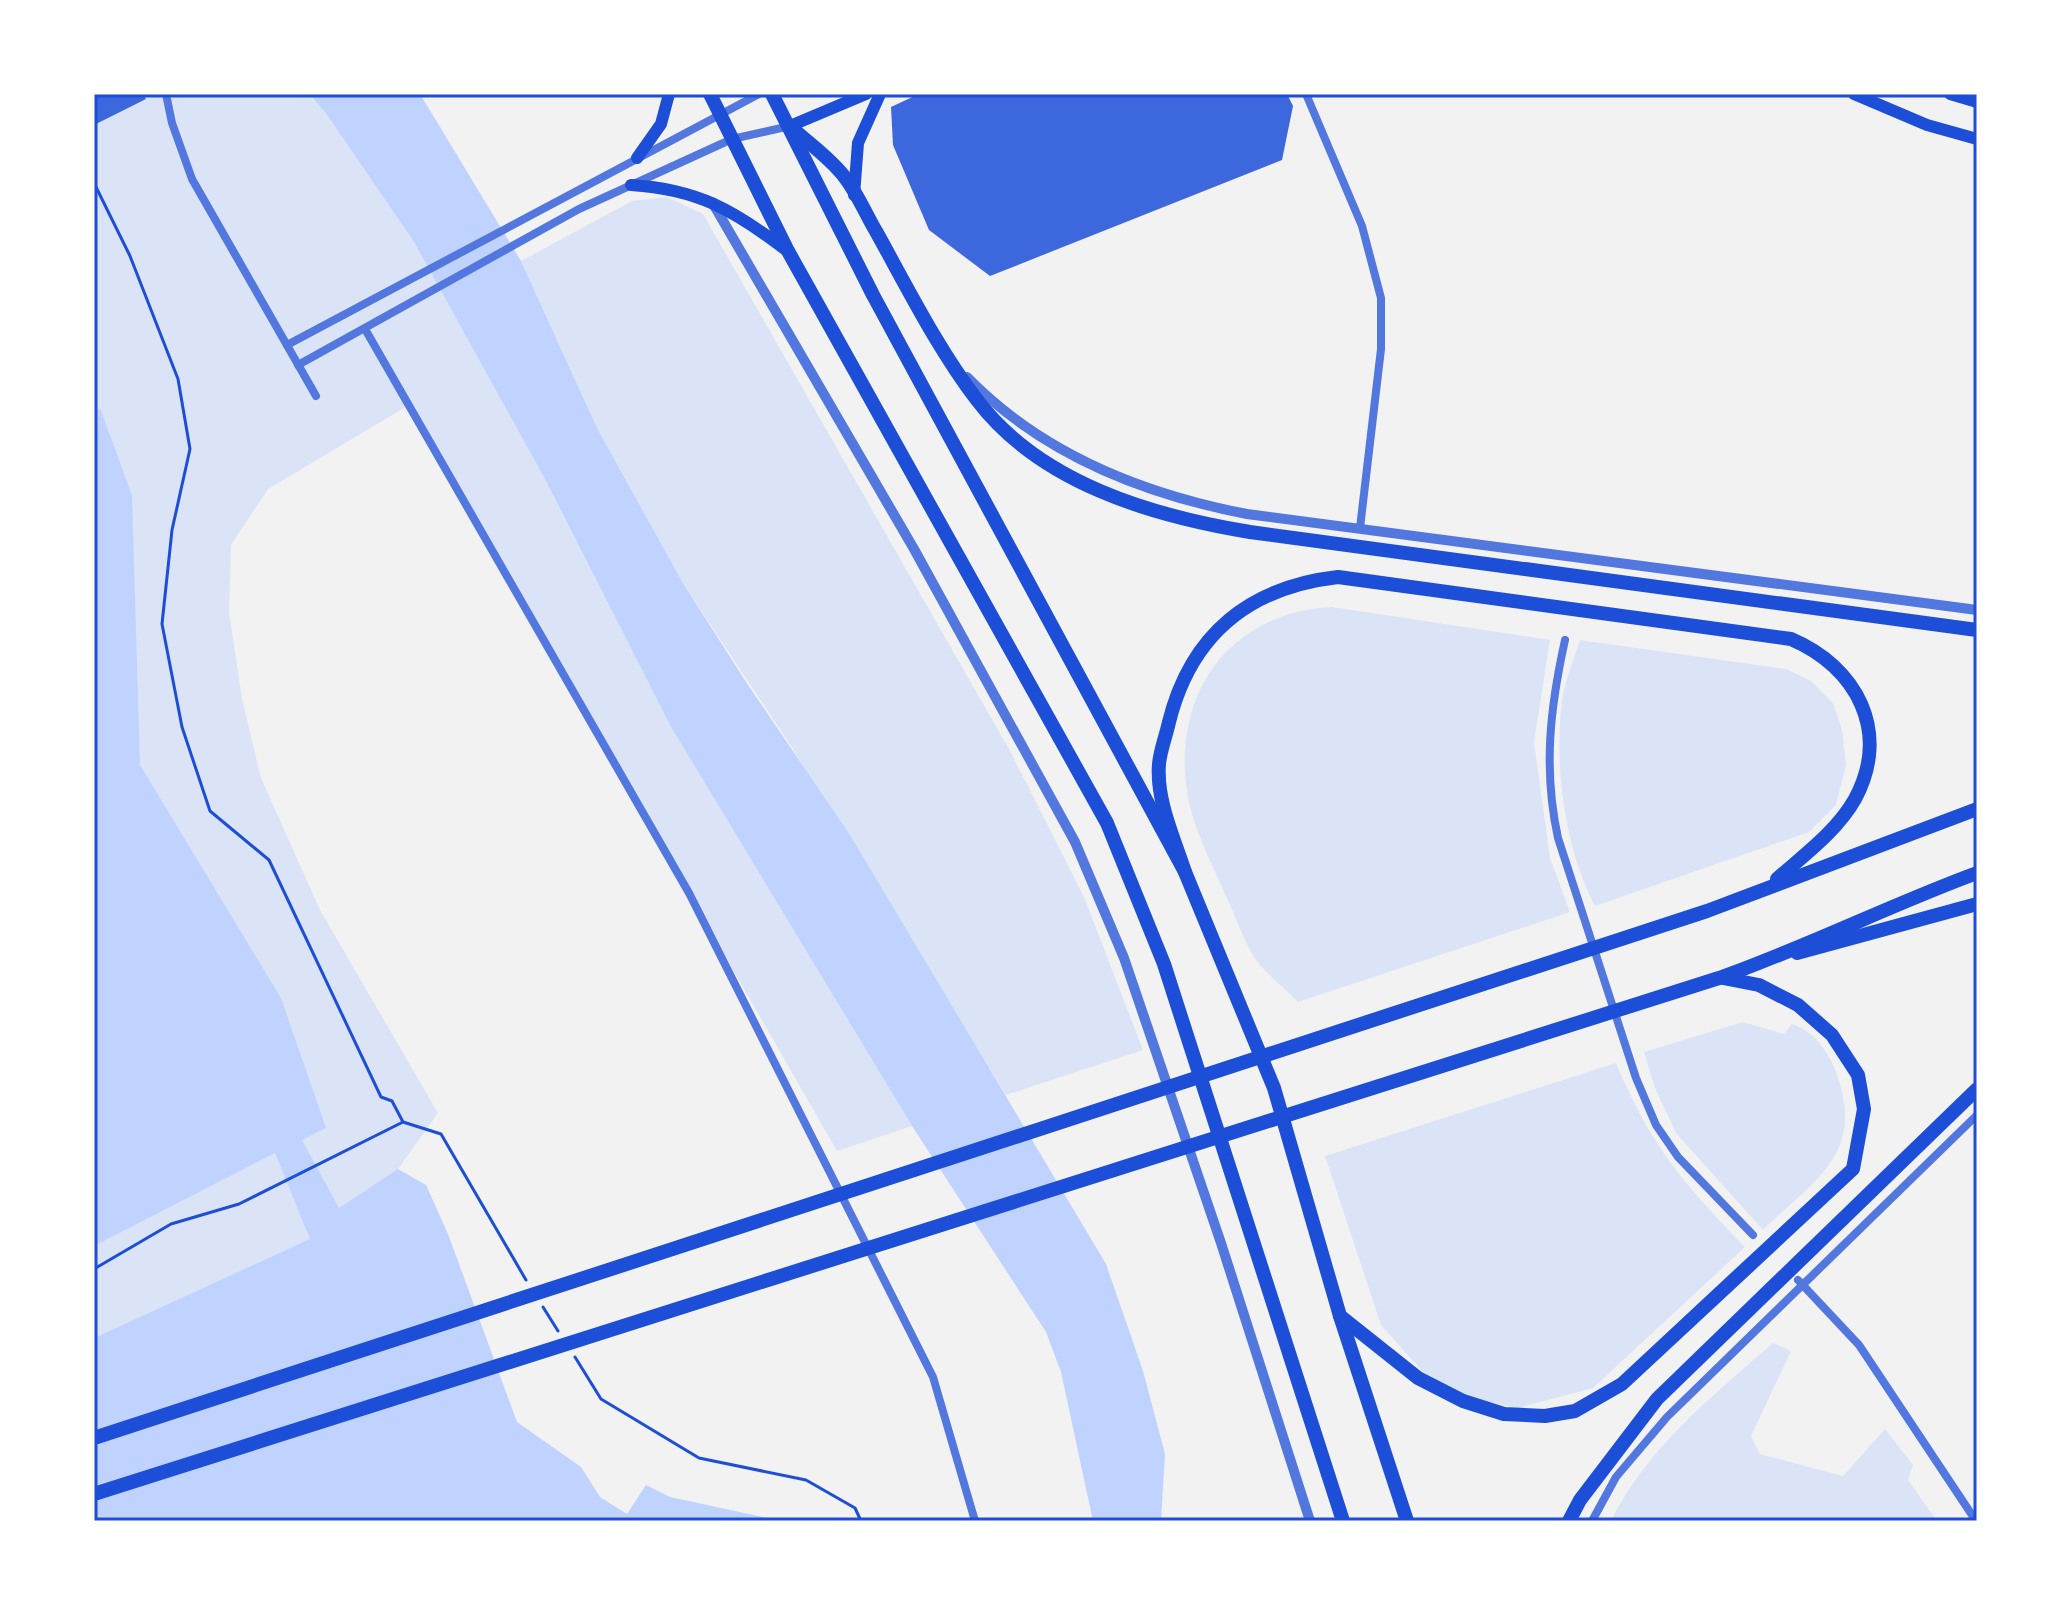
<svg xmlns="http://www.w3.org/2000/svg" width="2071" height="1615" viewBox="0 0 2071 1615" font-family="Mulish,sans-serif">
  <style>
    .green { fill: #dbe4f7 }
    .water { fill: #bfd3fe }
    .building { fill: #3d67dc }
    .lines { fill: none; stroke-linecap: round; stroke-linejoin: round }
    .path { stroke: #1d4ed8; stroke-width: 3 }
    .minor { stroke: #5277de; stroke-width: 8 }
    .tertiary { stroke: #5277de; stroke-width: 10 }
    .secondary { stroke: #1d4ed8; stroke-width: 12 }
    .primary { stroke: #1d4ed8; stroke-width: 14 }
    .trunk { stroke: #1d4ed8; stroke-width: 14 }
    .neatline { fill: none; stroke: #1d4ed8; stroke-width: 3 }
  </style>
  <rect width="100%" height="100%" fill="#f2f2f2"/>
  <g class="green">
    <path d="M94,94H308L325,112L414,242L547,483L671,727L912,1126L837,1151L409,405L268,489L231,545L229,612L242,699L261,778L320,910L438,1113L398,1169L339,1209L310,1240L94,1338Z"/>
    <path d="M667,197L703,214L1010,751L1084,897L1143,1050L1006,1095L791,746L684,585L597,428L521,261L632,201Z"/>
    <path d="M1332,607L1550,640L1534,742L1550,858L1570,912L1298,1002C1284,987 1262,971 1252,954C1242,936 1235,916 1227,898C1211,861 1190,824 1186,784C1175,687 1234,612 1332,607Z"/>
    <path d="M1580,640L1786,669L1811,681L1833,703L1842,729L1846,765L1836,805L1809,832L1595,906C1564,846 1554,766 1562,700C1565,680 1574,659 1580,640Z"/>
    <path d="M1743,1022L1784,1034L1792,1024C1814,1031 1828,1051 1836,1072C1866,1154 1816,1178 1763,1230L1676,1133L1655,1088L1644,1052Z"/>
    <path d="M1616,1063C1651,1146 1683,1183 1745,1247L1593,1388L1517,1408L1471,1398L1423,1372L1381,1325L1325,1156Z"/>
    <path d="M1773,1343L1791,1351L1751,1436L1760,1454L1843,1476L1885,1429L1913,1465L1908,1480L1937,1521H1611C1648,1446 1712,1397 1773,1343Z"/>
  </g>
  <g class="water">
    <path d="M309,94H420L521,261L597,428L684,585L748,685L850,835L1106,1264L1143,1371L1165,1454L1161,1521H1093L1061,1372L1046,1332L912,1126L671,727L547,483L414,242L325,112Z"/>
    <path d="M94,408L101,410L132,496L140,765L281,998L326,1128L302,1140L339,1208L398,1169L426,1185L448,1234L517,1422L581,1467L600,1497L627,1514L646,1485L670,1497L782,1521H94V1338L310,1239L275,1153L94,1246Z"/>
  </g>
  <g class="building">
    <path d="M94,94H143L146,99L94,125Z"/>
    <path d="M919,94H1287L1293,106L1282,160L990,276L929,230L893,145L891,107Z"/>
  </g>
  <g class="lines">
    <g class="path">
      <path d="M94,183L130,256L178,379L190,449L172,530L162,624L182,727L210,811L269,860L381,1097L392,1101L403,1122L239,1204L171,1224L94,1269"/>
      <path d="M403,1122L441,1134L526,1280"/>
      <path d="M543,1307L558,1331"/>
      <path d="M575,1357L601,1399L699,1458L806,1480L855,1508L861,1521"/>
    </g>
    <g class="minor">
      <path d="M166,94L172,123L192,179L316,396"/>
      <path d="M1306,94L1362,226L1381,298V349L1360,528"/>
      <path d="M365,329L689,893L933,1377L975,1521"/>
      <path d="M287,345L759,94"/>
      <path d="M298,365L579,209L732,139L790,126"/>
      <path d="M1565,640C1550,708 1543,769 1558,838L1636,1078L1656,1125L1678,1157L1753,1235"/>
      <path d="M1798,1280L1859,1345L1976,1521"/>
      <path d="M1592,1521L1616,1477L1667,1417L1977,1115"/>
    </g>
    <g class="tertiary">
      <path d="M712,202L914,549L1075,842L1124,958L1221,1243L1310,1521"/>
      <path d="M967,377C1041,453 1143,494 1247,514L1977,610"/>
    </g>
    <g class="secondary">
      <path d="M1854,94L1927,125L1977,139"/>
      <path d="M1950,94L1977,102"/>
      <path d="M790,126L866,94"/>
      <path d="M637,158L661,124L669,94"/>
      <path d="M631,185C697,189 734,210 786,250"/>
      <path d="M854,195L858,143L880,94"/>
    </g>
    <g class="primary">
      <path d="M710,94L788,251L1107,823L1164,964L1343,1521"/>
      <path d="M772,94L873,295L1185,872L1274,1088L1340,1316L1407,1521"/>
      <path d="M1797,953L1977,904"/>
      <path d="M1569,1521L1580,1500L1657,1399L1977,1089"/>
    </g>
    <g class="trunk">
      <path d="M790,126C807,142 829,157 843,175C857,192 866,215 877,233C908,289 938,349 977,400C1040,483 1152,516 1250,532L1977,630"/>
      <path d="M1185,872C1174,838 1156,800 1159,764C1160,751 1166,736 1169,722C1191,634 1250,587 1338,577L1791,639C1857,667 1891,732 1855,799C1837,831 1804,855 1777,879"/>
      <path d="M1340,1316L1418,1378L1463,1401L1504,1414L1545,1416L1575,1411L1622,1384L1853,1169L1864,1109L1858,1075L1832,1035L1798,1005L1759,985L1723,978"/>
      <path d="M94,1438L1707,911L1977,809"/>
      <path d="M94,1494L1719,978C1807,947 1890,905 1977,873"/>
    </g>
  </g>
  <rect width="2071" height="1615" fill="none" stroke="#ffffff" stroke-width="192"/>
  <rect x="96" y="96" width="1879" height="1423" class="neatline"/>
</svg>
